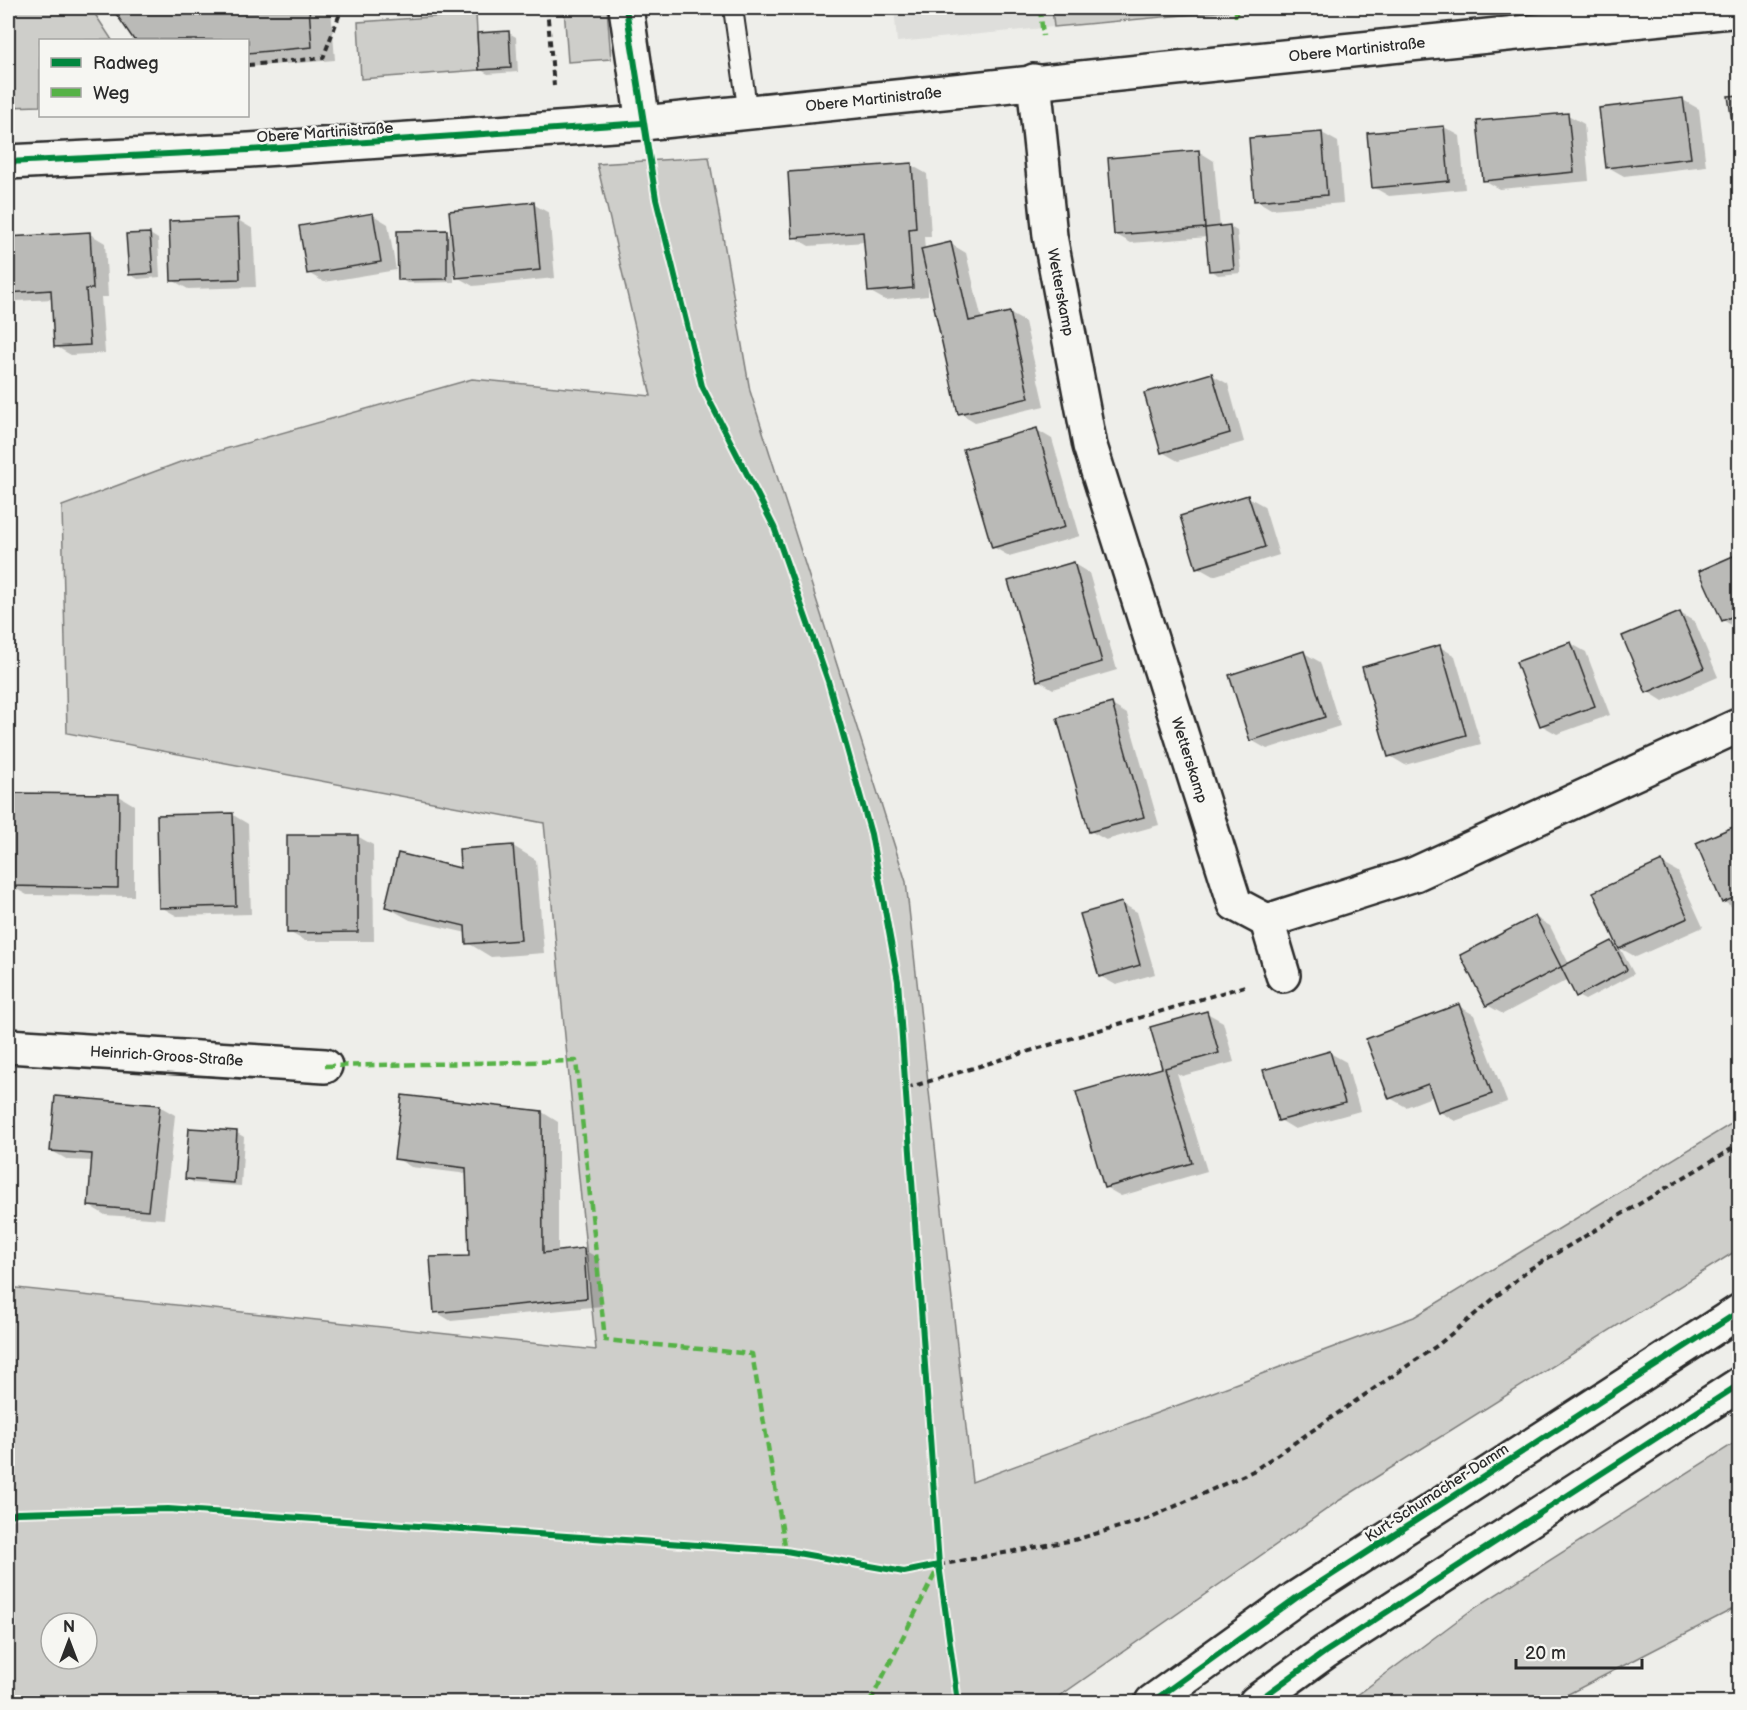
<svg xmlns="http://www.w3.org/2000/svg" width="1747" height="1710" viewBox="0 0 1747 1710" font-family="'Balsamiq Sans',sans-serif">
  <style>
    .built { fill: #dededb }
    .green { fill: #cececa; stroke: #7c7c7a; stroke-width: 1.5; fill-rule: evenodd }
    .shadow { fill: #0003 }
    .building { fill: #babab7; stroke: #2b2b2b; stroke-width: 1.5 }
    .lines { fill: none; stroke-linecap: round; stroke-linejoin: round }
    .service-casing { stroke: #2b2b2b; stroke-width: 22 }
    .minor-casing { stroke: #2b2b2b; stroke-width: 38 }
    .secondary-casing { stroke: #2b2b2b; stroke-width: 38 }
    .path { stroke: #2b2b2b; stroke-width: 4; stroke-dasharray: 6 4.5; stroke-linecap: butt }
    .service { stroke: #f6f6f2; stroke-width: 18 }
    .minor { stroke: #f6f6f2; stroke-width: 33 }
    .secondary { stroke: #f6f6f2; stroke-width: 33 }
    .quiet { stroke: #56b246; stroke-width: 4.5; stroke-dasharray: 9 4.5; stroke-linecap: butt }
    .cycleway-casing { stroke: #f6f6f2; stroke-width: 10 }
    .cycleway { stroke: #00873e; stroke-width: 6 }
    .labels { text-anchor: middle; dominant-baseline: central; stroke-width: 5; stroke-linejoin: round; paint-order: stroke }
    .street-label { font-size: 15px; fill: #2b2b2b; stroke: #f6f6f2 }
  </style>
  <rect width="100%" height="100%" fill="#eeeeea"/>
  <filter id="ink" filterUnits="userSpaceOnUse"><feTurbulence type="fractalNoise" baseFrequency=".0167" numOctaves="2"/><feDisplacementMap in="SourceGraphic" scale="12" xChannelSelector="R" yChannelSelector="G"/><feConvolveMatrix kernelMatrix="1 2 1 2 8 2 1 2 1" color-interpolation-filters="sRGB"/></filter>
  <g filter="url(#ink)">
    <path class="built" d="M894,8H1052L1054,27L897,42Z"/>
    <g class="green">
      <path d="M8,8H91L112,40H40V106L8,107Z"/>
      <path d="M564,8H607L611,59L568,62Z"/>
      <path d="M1052,8H1260L1054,27Z"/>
      <path d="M476,14L479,70L361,79L358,22Z"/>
      <path d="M709,157L750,391L906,882L972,1482L1414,1317L1739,1119V1249L1340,1500L1051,1702H8V1287L596,1350L544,823L67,733L62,506L183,461L472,379L651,396L597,164ZM51,1623H87V1659H51Z"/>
      <path d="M1739,1440V1606L1553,1702H1348L1470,1611Z"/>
    </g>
    <g class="shadow">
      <path d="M114,8H331L335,60L248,67V40H136Z"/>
      <path d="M917,8H993L930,15Z"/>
      <path d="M509,33L516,37L518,72L488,74L481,70Z"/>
      <path d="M1683,100L1699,109L1706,166L1624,176L1608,167Z"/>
      <path d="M1568,115L1584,124L1589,181L1500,189L1484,180Z"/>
      <path d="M1444,127L1460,136L1465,189L1389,196L1373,187Z"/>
      <path d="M1322,133L1338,142L1343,203L1271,209L1256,200Z"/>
      <path d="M1198,151L1214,161L1220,228L1230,227L1237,231L1241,273L1218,275L1211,270L1208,237L1131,243L1115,234Z"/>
      <path d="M911,165L927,174L931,236L924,237L925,250L951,244L966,253L982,320L1009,313L1025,322L1044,406L975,422L960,413L928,277V296L885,300L869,291L865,242L809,246L794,237Z"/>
      <path d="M533,204L549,213L555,278L473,286L457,277L456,269H454V282L407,283L400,279L446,232L453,236Z"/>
      <path d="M373,215L388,224L396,270L324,282L308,273Z"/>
      <path d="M238,220L253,229L256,287L188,289L172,280Z"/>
      <path d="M90,234L105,243L108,297H101L105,353L71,355L55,346L53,299L17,301L8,295V239Z"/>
      <path d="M150,234L158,239L160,277L138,279L131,275L128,236Z"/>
      <path d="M1212,375L1228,384L1244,442L1178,461L1162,452Z"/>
      <path d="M1037,430L1052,439L1080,536L1009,556L993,547Z"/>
      <path d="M1248,497L1264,506L1279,555L1213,576L1197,567Z"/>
      <path d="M1740,555V628L1738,629L1723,620Z"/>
      <path d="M1074,564L1089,573L1117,670L1053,689L1038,680Z"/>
      <path d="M1680,613L1695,622L1718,677L1663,701L1647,691Z"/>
      <path d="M1570,643L1586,652L1610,715L1557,734L1541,725Z"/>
      <path d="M1440,647L1455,656L1481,744L1405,765L1390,756Z"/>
      <path d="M1304,653L1320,662L1340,726L1267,749L1251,740Z"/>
      <path d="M1112,705L1127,714L1159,825L1106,840L1090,831Z"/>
      <path d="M119,796L134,805V896L27,895L11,886Z"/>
      <path d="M233,815L248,824L251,914L177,916L161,907Z"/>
      <path d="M1740,825V911L1724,902Z"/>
      <path d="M357,836L373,845L374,941H305L289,932Z"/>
      <path d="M513,846L536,860L544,953L491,957L468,943L467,933L410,920L387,907Z"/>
      <path d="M1662,863L1678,872L1703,927L1636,957L1620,948L1634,974L1585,1000L1577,996L1569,979L1503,1014L1487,1005L1535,917L1550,926L1569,964L1612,942L1620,947Z"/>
      <path d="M1121,903L1137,912L1155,974L1116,985L1100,976Z"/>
      <path d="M1459,1006L1474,1015L1507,1102L1455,1121L1440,1112L1434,1096L1406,1107L1390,1098Z"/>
      <path d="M1207,1013L1223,1022L1234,1062L1182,1076L1177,1073L1207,1171L1121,1196L1105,1187L1164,1069Z"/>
      <path d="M1330,1053L1346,1062L1360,1111L1295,1129L1280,1120Z"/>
      <path d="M159,1106L175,1115L164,1219L105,1215L90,1206L93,1161L68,1160L52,1151Z"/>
      <path d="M542,1112L558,1122V1253L584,1250L600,1259L602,1306L451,1321L436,1312L470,1257L468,1174L411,1167L396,1158Z"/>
      <path d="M237,1133L244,1137L241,1186L194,1183L187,1178Z"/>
    </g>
    <g class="building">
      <path d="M112,8H309L312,47L248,53V40H134Z"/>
      <path d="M509,31L511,68L479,70L477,33Z"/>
      <path d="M1740,95V161H1738L1728,96Z"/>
      <path d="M1683,98L1691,158L1606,168L1599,108Z"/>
      <path d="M1568,113L1574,172L1483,181L1477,121Z"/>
      <path d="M1444,126L1449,181L1372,188L1367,133Z"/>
      <path d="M1322,132L1327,195L1254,201L1249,138Z"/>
      <path d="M1199,150L1205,228L1114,235L1108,158Z"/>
      <path d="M912,163L916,228L909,229L913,288L868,292L863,232L792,238L788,172Z"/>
      <path d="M534,202L540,270L456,278L449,211Z"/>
      <path d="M373,213L381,262L307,274L299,226Z"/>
      <path d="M238,218L240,279L171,281L169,221Z"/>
      <path d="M1230,225L1234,269L1209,271L1205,228Z"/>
      <path d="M447,230V279L398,280L397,231Z"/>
      <path d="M90,232L93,289H86L90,345L54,347L51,290L8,293V237Z"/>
      <path d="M150,233L153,273L129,275L126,234Z"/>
      <path d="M951,242L969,321L1010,312L1029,398L958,414L921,249Z"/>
      <path d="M1212,373L1230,433L1161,453L1144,393Z"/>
      <path d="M1037,428L1065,527L992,548L963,449Z"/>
      <path d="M1248,495L1265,547L1196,568L1180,516Z"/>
      <path d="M1740,553V613L1722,621L1699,571Z"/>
      <path d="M1074,562L1102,662L1037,681L1008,581Z"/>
      <path d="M1680,612L1704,668L1646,693L1622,636Z"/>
      <path d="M1571,642L1595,706L1540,726L1516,662Z"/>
      <path d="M1440,645L1466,735L1388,757L1362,667Z"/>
      <path d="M1304,651L1325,717L1250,741L1229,675Z"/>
      <path d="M1112,703L1144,817L1089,832L1057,718Z"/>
      <path d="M11,793L119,794L118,888L10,886Z"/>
      <path d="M233,813L236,906L159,908L157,815Z"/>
      <path d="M1740,824V895L1722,903L1696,843Z"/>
      <path d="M287,835H358V932L287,933Z"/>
      <path d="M513,845L521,940L466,944L465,926L385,907L398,853L460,868L459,849Z"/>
      <path d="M1662,861L1688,918L1619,949L1593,892Z"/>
      <path d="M1122,902L1140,965L1099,977L1080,914Z"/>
      <path d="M1535,916L1561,967L1486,1006L1460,955Z"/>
      <path d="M1612,941L1627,970L1576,997L1561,967Z"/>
      <path d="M1459,1004L1492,1094L1438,1113L1428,1084L1389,1099L1366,1039Z"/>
      <path d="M1207,1011L1219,1053L1165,1068L1192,1163L1104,1188L1076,1092L1162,1068L1150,1027Z"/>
      <path d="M1330,1051L1345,1103L1278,1121L1263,1070Z"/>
      <path d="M402,1095L542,1111L543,1253L584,1248L587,1298L434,1313L430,1257L469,1256L466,1168L394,1159Z"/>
      <path d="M55,1096L160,1105L148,1211L88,1206L92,1154L50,1151Z"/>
      <path d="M189,1128L237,1131L234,1183L185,1179Z"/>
    </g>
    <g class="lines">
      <defs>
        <path id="service" d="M733,8L748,114"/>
        <g id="minor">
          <path d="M626,8L643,123"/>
          <path id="s1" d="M1034,81L1050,236L1090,446L1235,904L1267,921L1415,874L1740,725"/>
          <path id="s2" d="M8,162L249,150L643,123L1740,10"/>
          <path d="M1267,921L1283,975"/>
          <path id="s3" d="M8,1046L325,1066"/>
        </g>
        <g id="secondary">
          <path d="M1152,1702L1296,1598L1740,1311"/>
          <path d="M1256,1702L1325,1652L1740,1384"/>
        </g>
      </defs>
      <use href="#service" class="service-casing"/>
      <use href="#minor" class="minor-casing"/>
      <use href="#secondary" class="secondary-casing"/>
      <g class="path">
        <path d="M547,8L554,86"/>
        <path d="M248,65L323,58L342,8"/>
        <path d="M907,1088L1248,985"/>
        <path d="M939,1565L1074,1540L1147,1519L1253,1471L1438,1345L1528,1270L1740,1144"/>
      </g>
      <use href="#service" class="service"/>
      <use href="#minor" class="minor"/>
      <use href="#secondary" class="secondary"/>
      <g class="quiet">
        <path d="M1040,8L1043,36"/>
        <path d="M1236,8V17"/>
        <path d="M325,1066L576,1061L605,1340L752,1354L786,1551"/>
        <path d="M870,1702L938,1568"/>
      </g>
      <defs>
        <g id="cycleway">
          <path d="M626,8L656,199L702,386L774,527L828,681L871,834L898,981L939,1565L958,1702"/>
          <path d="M8,162L249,150L643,123"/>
          <path d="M8,1516L17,1513L168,1509L786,1551L904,1572L939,1565"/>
          <path d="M1152,1702L1296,1598L1740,1311"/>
          <path d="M1256,1702L1325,1652L1740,1384"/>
        </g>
      </defs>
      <use href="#cycleway" class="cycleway-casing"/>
      <use href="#cycleway" class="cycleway"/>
    </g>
  </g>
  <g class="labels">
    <g class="street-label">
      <text stroke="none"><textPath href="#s2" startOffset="1354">Obere Martinistraße</textPath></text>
      <text stroke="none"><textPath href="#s2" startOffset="868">Obere Martinistraße</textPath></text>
      <text transform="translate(325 133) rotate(-4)">Obere Martinistraße</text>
      <text stroke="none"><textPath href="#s1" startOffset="213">Wetterskamp</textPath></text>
      <text stroke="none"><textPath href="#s1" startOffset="699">Wetterskamp</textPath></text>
      <text stroke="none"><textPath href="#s3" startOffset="159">Heinrich-Groos-Straße</textPath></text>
      <text transform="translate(1437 1493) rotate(-33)">Kurt-Schumacher-Damm</text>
    </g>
  </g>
  <rect width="1747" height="1710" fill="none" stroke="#f6f6f2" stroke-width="30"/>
  <rect x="15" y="15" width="1717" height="1680" fill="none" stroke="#2b2b2b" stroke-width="2" filter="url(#ink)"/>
  <rect x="39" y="39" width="210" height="78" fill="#f6f6f2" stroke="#a5a5a2" stroke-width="1.5"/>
  <rect x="51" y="58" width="30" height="9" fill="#00873e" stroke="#a5a5a2" stroke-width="1.5"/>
  <text x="93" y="69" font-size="18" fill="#2b2b2b">Radweg</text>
  <rect x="51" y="88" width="30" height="9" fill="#56b246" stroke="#a5a5a2" stroke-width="1.5"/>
  <text x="93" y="99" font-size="18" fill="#2b2b2b">Weg</text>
  <g transform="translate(69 1641)"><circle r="28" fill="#f6f6f2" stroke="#a5a5a2" stroke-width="1.5"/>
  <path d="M0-4.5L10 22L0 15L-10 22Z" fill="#2b2b2b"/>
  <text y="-9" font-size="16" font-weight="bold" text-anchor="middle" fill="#2b2b2b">N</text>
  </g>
  <path d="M1516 1659v9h126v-9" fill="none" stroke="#2b2b2b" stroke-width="3"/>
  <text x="1525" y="1659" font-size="18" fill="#2b2b2b" stroke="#f6f6f2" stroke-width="4.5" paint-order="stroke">20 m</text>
</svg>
